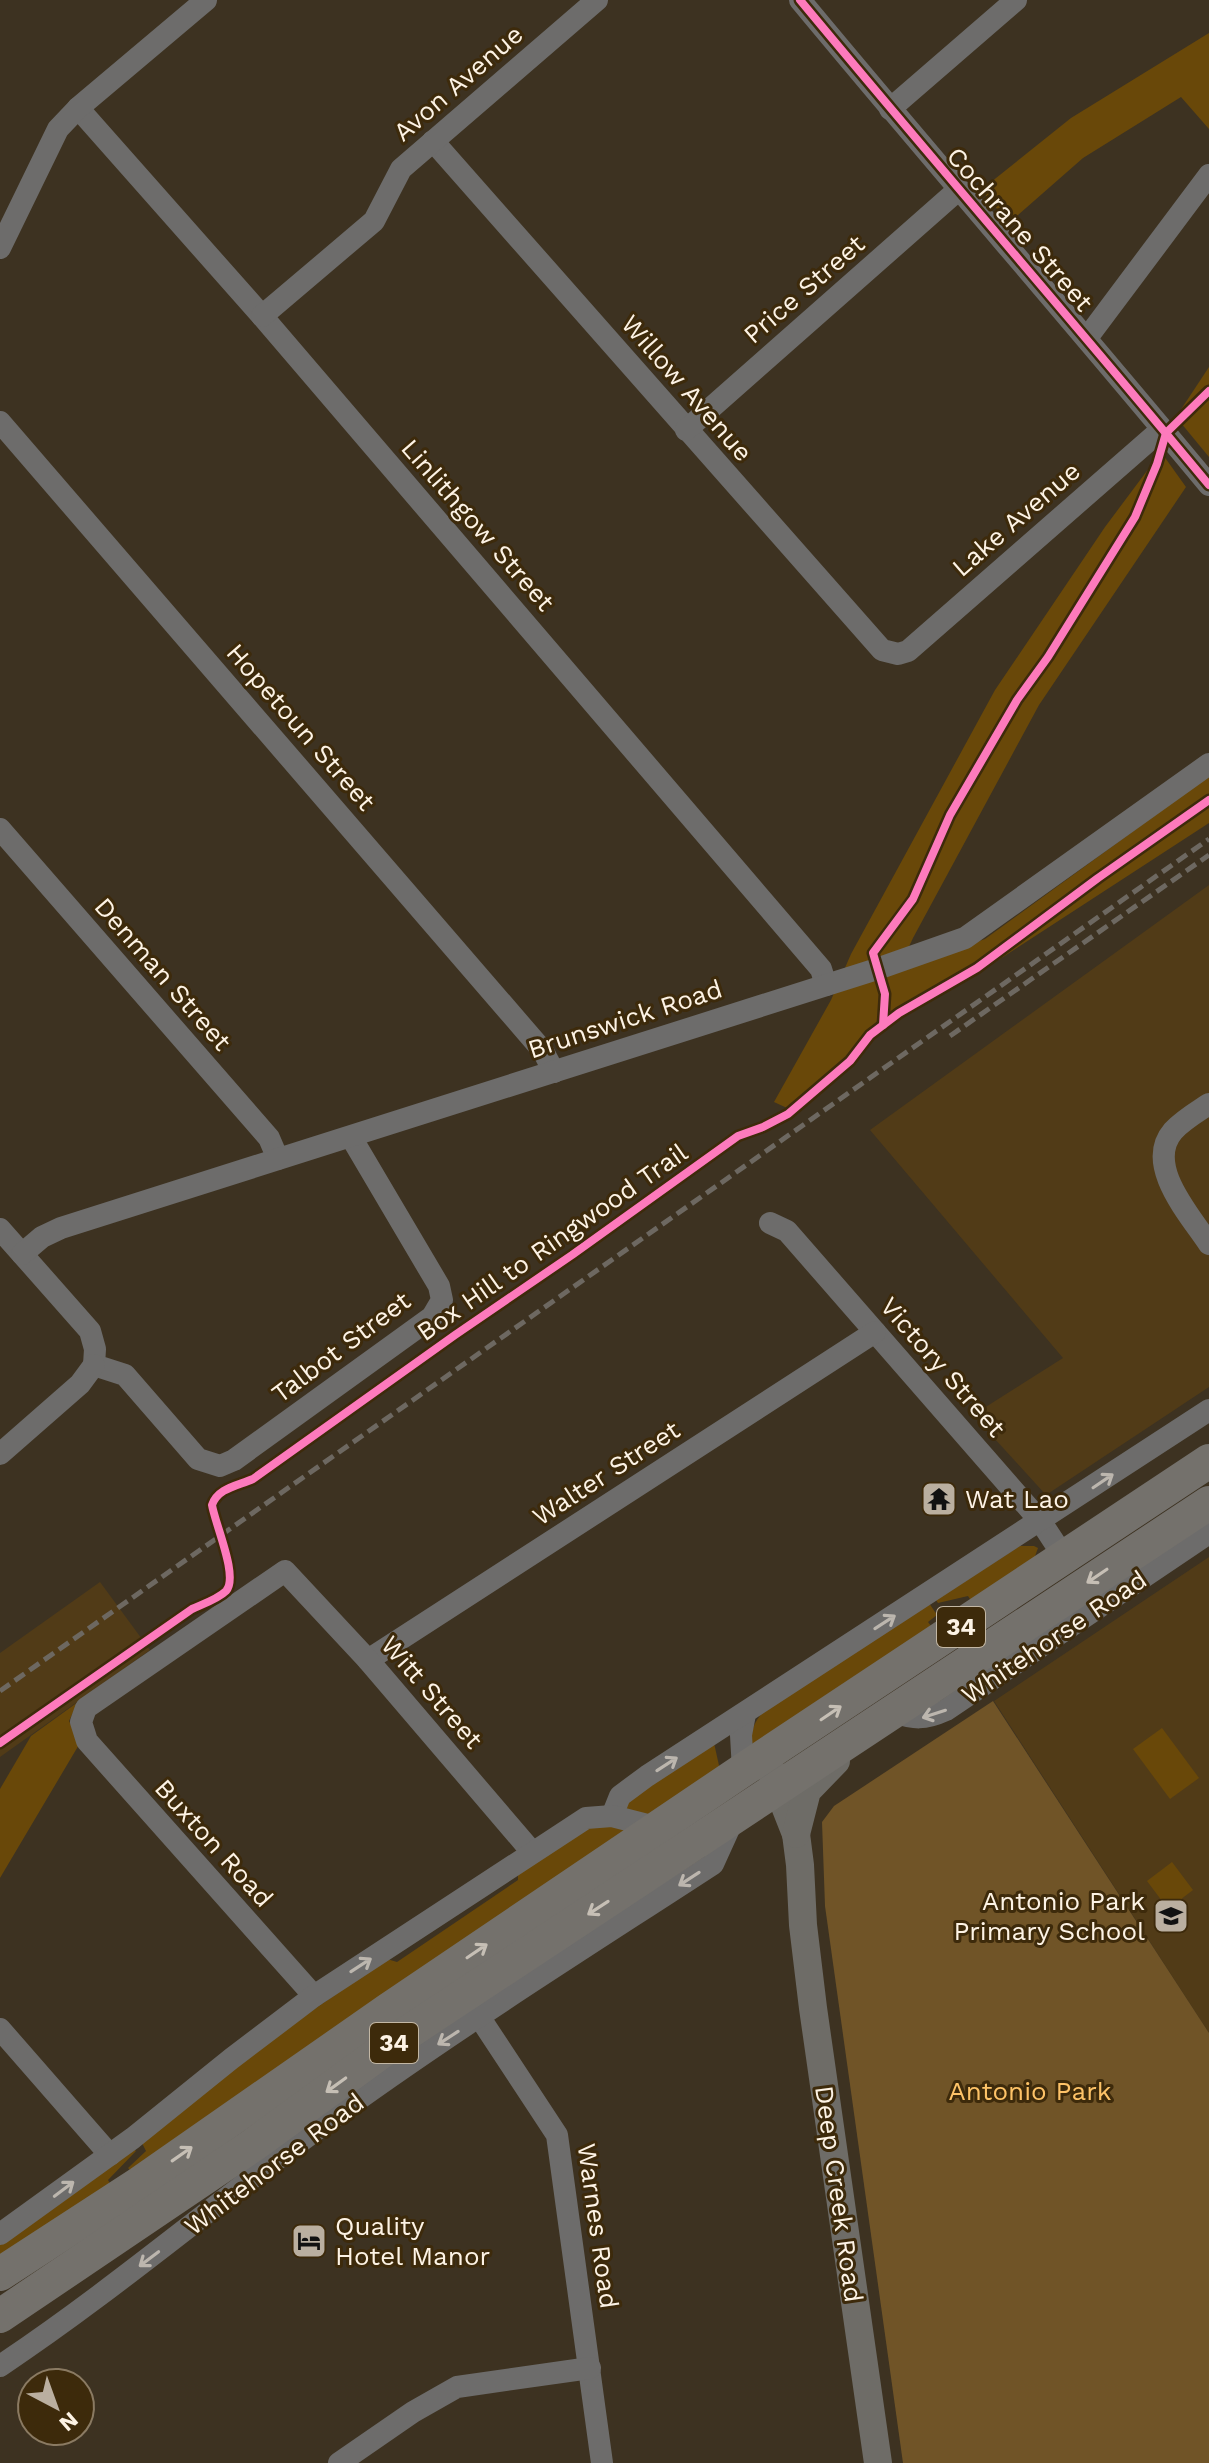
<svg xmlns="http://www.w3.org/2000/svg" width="1209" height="2463" viewBox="0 0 1209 2463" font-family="'Work Sans',sans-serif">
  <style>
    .built { fill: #513b17 }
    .green { fill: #694809 }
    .forest { fill: #705427 }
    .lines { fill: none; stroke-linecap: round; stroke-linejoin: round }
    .minor { stroke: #6d6c6b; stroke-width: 22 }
    .major { stroke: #6e6c67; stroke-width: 28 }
    .highway { stroke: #74716c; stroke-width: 34 }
    .rail { stroke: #6d6861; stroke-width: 5; stroke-dasharray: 12 6; stroke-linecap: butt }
    .cycleway-casing { stroke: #3d2a0b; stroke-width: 13 }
    .cycleway { stroke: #fd7abc; stroke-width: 8 }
    .oneway { stroke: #bcb6ae }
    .oneway2 { stroke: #c6bfb5 }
    .labels { text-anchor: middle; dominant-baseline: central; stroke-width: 6; stroke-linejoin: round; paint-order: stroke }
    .shield { fill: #3d2a0b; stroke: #c3b7a4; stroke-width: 2 }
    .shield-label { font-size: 24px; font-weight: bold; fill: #fdf3e5 }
    .street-label { font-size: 26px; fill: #fdf3e5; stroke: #3d2a0b }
    .poi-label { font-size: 26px; fill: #fdf3e5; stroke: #3d2a0b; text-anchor: start }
    .park-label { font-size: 26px; fill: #fec368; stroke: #3d2a0b }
  </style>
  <rect width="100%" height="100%" fill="#3d3221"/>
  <g class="built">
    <path d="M1209,885V1387L1046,1495L973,1415L1063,1358L870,1130Z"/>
    <path d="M1209,1557V2033L994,1701Z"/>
    <path d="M100,1582L150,1650L0,1757V1653Z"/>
  </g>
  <g class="green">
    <path d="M1209,33V129L1181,97L1083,158L1009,223L981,190L1071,118Z"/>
    <path d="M1209,367V457L1176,417Z"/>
    <path d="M1161,452L1186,487L1039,705L913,938L898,970L985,939L1209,776V823L986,968L874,1025L863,1036L854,1051L787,1108L774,1102L831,1000L851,954L995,690L1105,527Z"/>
    <path d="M1020,1546H1034L1038,1548L1034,1559L974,1605L968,1596L938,1603L936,1600Z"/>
    <path d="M929,1603L937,1615L928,1622L931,1626L755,1746L752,1743C751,1730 754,1723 762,1713Z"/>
    <path d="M78,1702L69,1721L80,1743L0,1878V1789L31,1736Z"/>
    <path d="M1162,1728L1199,1778L1170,1799L1133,1749Z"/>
    <path d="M714,1743L720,1770L650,1817L620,1812L627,1800Z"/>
    <path d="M587,1826L634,1827L130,2170L128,2168L146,2151L141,2141L258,2048L387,1959L397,1962L518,1880V1871Z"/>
    <path d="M1172,1862L1193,1890L1168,1909L1147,1881Z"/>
    <path d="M133,2148L136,2151L108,2180L112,2187L0,2257V2244Z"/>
  </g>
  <path class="forest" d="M993,1701L1209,2033V2463H903L825,1906L822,1822L834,1806Z"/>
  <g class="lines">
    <g class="minor">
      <path d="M800,0C935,163 1074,322 1209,485"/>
      <path d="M78,108L262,316L821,969L826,985"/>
      <path d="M890,109L1016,0"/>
      <path d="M433,141L882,650L898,654L908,651L1162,429"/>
      <path d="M0,248L58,129L78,108L206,0"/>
      <path d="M262,316L374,221L401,169L597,0"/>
      <path d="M1087,338L1209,175"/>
      <path d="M0,422L543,1051L554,1072"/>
      <path d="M686,430L958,190"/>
      <path d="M0,829L269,1138L278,1159"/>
      <path d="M1209,1104C1197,1112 1183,1120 1173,1131C1144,1165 1190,1215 1209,1244"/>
      <path d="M770,1223L787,1231L1041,1522L1064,1557"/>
      <path d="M0,1229L90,1331L95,1349L94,1365L125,1375L198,1459L220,1466L234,1460L432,1317L442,1300L439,1286L351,1137"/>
      <path d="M22,1254L42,1237L61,1228L877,969L965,938L1209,764"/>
      <path d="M0,1454L80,1384L94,1365"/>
      <path d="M368,1660L875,1332"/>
      <path d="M892,1712C915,1719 924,1720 946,1710L1209,1533"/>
      <path d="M743,1770L741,1735L745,1714"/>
      <path d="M612,1816L620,1796L647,1776L1209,1410"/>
      <path d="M314,1996L87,1741L81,1722L86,1708L285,1571L368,1660L532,1852"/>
      <path d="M480,2018L557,2135L602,2463"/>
      <path d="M0,2029L110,2155"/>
      <path d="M0,2234L133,2138L231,2059L314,1996L586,1818L612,1816L659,1828"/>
      <path d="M0,2366C111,2292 213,2205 320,2127C447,2034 581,1950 713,1864L733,1820"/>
      <path d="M339,2463L413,2412L457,2387L590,2368"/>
    </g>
    <g class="major">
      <path d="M770,1768L796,1834L800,1865L803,1925L813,2008L878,2463"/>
      <path d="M796,1834L807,1791L836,1761"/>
    </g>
    <g class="highway">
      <path d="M0,2274L140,2183L388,2010L743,1770L1209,1461"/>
      <path d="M0,2316L253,2145L407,2033L1209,1503"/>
    </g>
    <g class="rail">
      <path d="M950,1036L1209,855"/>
      <path d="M0,1691L1209,839"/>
    </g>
    <defs>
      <g id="cycleway">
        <path d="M800,0C935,163 1074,322 1209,485"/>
        <path d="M883,1025L885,994L873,953L913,899L950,815L1017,700L1048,657L1135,517L1157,464L1166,433L1209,391"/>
        <path d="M0,1743L192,1609C203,1604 218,1599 226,1591C239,1577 215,1524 212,1505C218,1488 237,1486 253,1479L455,1335L572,1255L738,1136L763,1127L788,1114L850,1061L870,1035L899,1013L977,968L1098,878L1209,800"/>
      </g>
    </defs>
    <use href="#cycleway" class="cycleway-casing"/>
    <use href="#cycleway" class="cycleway"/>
  </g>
  <defs><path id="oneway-shaft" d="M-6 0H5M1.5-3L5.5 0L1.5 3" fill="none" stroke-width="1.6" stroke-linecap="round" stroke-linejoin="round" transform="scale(2)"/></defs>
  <g class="oneway">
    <use href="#oneway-shaft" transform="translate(1103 1481) rotate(-34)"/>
    <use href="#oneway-shaft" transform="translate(885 1622) rotate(-33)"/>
    <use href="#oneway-shaft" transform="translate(934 1714) rotate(162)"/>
    <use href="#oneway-shaft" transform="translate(667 1764) rotate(-33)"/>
    <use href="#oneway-shaft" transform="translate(689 1879) rotate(147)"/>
    <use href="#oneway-shaft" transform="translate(361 1965) rotate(-33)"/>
    <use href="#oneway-shaft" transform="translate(448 2038) rotate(147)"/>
    <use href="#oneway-shaft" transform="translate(64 2189) rotate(-37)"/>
    <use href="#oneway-shaft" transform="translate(149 2259) rotate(143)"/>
  </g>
  <g class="oneway2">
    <use href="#oneway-shaft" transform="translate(1097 1576) rotate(146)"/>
    <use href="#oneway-shaft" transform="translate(831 1713) rotate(-34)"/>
    <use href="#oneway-shaft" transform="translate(598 1908) rotate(147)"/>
    <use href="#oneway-shaft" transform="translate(477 1951) rotate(-34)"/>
    <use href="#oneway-shaft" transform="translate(336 2085) rotate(144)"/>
    <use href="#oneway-shaft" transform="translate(182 2154) rotate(-35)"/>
  </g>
  <defs>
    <symbol id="temple-square" viewBox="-11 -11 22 22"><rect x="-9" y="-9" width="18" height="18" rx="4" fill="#baafa0" stroke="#3d2a0b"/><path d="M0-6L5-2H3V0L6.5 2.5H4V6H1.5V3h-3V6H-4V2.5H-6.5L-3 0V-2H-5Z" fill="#111"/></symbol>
    <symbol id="school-square" viewBox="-11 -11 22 22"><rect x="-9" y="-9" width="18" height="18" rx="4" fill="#baafa0" stroke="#3d2a0b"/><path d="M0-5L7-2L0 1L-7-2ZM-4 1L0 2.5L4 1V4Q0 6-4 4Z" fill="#111"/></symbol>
    <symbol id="hotel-square" viewBox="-11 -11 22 22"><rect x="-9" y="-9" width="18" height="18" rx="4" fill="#baafa0" stroke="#3d2a0b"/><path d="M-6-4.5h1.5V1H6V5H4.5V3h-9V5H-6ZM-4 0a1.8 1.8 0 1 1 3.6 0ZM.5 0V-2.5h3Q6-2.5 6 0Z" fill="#111"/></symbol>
  </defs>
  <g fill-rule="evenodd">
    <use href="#temple-square" x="919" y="1479" width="40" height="40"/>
    <use href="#school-square" x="1151" y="1896" width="40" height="40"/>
    <use href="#hotel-square" x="289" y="2221" width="40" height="40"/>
  </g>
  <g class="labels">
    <g class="shield">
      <rect x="937" y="1607" width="48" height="40" rx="6"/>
      <rect x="370" y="2023" width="48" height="40" rx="6"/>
    </g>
    <g class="shield-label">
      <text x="961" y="1627">34</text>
      <text x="394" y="2043">34</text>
    </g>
    <g class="street-label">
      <text transform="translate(458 83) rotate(-41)">Avon Avenue</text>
      <text transform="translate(1020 229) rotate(49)">Cochrane Street</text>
      <text transform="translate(804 289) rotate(-41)">Price Street</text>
      <text transform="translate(687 388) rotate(49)">Willow Avenue</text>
      <text transform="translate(1016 519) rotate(-41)">Lake Avenue</text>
      <text transform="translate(478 525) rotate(49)">Linlithgow Street</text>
      <text transform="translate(301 727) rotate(49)">Hopetoun Street</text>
      <text transform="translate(163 974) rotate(49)">Denman Street</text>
      <text transform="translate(625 1019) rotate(-18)">Brunswick Road</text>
      <text transform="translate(552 1242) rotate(-35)">Box Hill to Ringwood Trail</text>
      <text transform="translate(341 1347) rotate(-37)">Talbot Street</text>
      <text transform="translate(943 1367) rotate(49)">Victory Street</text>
      <text transform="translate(606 1473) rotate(-33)">Walter Street</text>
      <text transform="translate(1054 1637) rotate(-34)">Whitehorse Road</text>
      <text transform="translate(432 1692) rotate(49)">Witt Street</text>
      <text transform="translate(214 1843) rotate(48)">Buxton Road</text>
      <text transform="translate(274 2164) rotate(-37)">Whitehorse Road</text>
      <text transform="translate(839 2194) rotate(82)">Deep Creek Road</text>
      <text transform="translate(598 2226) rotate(82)">Warnes Road</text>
    </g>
    <g class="poi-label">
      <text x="965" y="1499">Wat Lao</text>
      <text x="1145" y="1901" text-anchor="end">Antonio Park<tspan x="1145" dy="30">Primary School</tspan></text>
      <text x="335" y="2226">Quality<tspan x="335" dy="30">Hotel Manor</tspan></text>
    </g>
    <g class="park-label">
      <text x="1030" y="2091">Antonio Park</text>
    </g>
  </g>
  <g transform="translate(56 2407) rotate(139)"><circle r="38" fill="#3d2a0b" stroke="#8a7a62" stroke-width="2"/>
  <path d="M0-6L14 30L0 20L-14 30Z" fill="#baafa0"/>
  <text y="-12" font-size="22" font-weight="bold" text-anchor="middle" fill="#fdf3e5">N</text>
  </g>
</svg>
